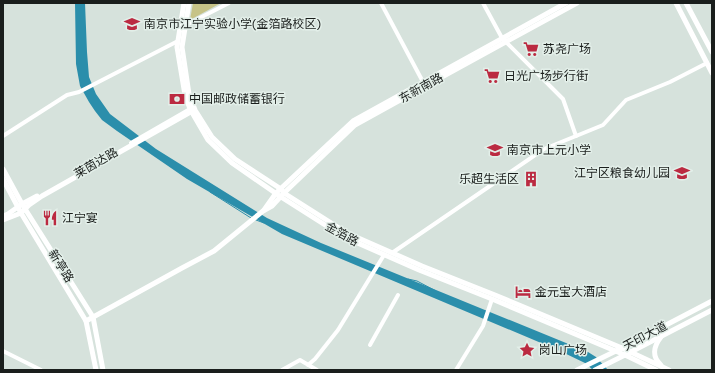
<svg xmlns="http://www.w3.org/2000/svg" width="715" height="373" viewBox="0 0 715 373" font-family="'DM Sans','Noto Sans SC',sans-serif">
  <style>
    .green { fill: #c6c387 }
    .water { fill: #2b8eab }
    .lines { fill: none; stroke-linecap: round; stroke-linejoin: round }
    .stream { stroke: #2b8eab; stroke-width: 1 }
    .minor { stroke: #fff; stroke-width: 4 }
    .major { stroke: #fff; stroke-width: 5 }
    .labels { text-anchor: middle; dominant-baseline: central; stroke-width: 3; stroke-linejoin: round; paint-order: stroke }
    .poi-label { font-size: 12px; fill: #1a1e1c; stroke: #e3efe9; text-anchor: start }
    .street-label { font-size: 12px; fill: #1a1e1c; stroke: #e3efe9 }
  </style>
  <rect width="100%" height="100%" fill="#d6e2dc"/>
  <path class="green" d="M193,3H221L190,20Z"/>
  <path class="water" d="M75,3H85L87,52L89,77L96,94L110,114L156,149L267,218L321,243L588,352L596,357L608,370H593L585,363L560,351L282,234L187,179L117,131L102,120L95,111L89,102L80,86L76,64Z"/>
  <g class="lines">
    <g class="stream">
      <path d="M210,192L251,218"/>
      <path d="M256,220L264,223"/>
      <path d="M408,279L417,281L436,291"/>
    </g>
    <g class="minor">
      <path d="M381,3L423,82"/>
      <path d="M186,25L229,3"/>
      <path d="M3,136L67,95L79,92L178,41"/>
      <path d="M576,136L603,125L626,100L670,82L707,63"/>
      <path d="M131,143L190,109"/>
      <path d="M392,253L544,149L576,136L563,99L502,38L483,3"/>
      <path d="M370,345L398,295"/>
      <path d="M3,351L41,370"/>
      <path d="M308,365L315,359L338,330L384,255"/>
      <path d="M282,370L300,360L317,370"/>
      <path d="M456,370L483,326L492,299"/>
    </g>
    <g class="major">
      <path d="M184,3L177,47L185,95L190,109L208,140L232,163L281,197L344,237L419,270L492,299L625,355L656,370"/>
      <path d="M189,3L182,47L189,94L195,110L212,137L235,159L281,189L284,193L347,233L422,266L495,295L622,348L669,370"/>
      <path d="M676,3L712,73"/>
      <path d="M686,3L712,52"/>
      <path d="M3,169L22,204L93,317L103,370"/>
      <path d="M3,179L21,213L86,321L96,370"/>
      <path d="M264,210L276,193L353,121L566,3"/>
      <path d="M3,216L8,214L22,204L37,196"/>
      <path d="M3,220L21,213L29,205L42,196L194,110"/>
      <path d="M86,321L182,268L214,251L263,211L272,206L284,193L355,125L440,78L577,3"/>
      <path d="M661,337C653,347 652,357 661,365"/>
      <path d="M577,370L622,348L712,301"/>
      <path d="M595,370L625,355L712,310"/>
    </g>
  </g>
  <defs>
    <symbol id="school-bare" viewBox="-9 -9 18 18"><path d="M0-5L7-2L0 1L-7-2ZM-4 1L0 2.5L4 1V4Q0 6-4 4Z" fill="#bb2a41" stroke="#e3efe9" stroke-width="2.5" paint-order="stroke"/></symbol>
    <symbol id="supermarket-bare" viewBox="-9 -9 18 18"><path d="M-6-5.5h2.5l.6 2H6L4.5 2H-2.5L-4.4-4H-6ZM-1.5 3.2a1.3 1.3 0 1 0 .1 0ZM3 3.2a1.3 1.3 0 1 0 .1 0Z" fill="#bb2a41" stroke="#e3efe9" stroke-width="2.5" paint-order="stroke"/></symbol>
    <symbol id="bank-bare" viewBox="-9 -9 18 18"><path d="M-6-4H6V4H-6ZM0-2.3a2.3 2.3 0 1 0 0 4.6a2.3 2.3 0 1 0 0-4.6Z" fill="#bb2a41" stroke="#e3efe9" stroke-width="2.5" paint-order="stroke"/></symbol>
    <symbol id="building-bare" viewBox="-9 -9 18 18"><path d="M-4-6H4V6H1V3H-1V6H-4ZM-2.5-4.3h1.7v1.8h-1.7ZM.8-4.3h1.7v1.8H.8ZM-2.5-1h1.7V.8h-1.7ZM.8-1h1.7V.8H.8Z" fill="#bb2a41" stroke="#e3efe9" stroke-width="2.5" paint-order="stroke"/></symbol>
    <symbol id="restaurant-bare" viewBox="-9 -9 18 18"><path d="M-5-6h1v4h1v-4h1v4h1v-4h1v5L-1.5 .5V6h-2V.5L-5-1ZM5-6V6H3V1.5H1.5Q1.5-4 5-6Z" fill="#bb2a41" stroke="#e3efe9" stroke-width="2.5" paint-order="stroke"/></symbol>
    <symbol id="hotel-bare" viewBox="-9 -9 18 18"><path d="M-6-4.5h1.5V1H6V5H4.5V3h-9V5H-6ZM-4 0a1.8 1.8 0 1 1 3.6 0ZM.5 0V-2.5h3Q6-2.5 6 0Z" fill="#bb2a41" stroke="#e3efe9" stroke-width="2.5" paint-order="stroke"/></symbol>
    <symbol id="sight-bare" viewBox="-9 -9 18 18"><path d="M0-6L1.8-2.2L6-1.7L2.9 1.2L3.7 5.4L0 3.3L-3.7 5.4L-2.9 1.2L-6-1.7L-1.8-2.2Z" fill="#bb2a41" stroke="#e3efe9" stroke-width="2.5" paint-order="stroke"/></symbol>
  </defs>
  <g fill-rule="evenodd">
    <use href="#school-bare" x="121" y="13" width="22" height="22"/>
    <use href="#supermarket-bare" x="520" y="38" width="22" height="22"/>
    <use href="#supermarket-bare" x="481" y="65" width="22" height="22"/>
    <use href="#bank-bare" x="166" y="88" width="22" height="22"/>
    <use href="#school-bare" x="484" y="139" width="22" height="22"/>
    <use href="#school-bare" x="671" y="162" width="22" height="22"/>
    <use href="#building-bare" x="520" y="168" width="22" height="22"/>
    <use href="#restaurant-bare" x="39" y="207" width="22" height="22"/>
    <use href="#hotel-bare" x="512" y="281" width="22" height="22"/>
    <use href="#sight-bare" x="516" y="339" width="22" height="22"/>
  </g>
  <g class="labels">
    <g class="poi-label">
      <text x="144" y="24">南京市江宁实验小学(金箔路校区)</text>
      <text x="543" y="49">苏尧广场</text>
      <text x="504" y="76">日光广场步行街</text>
      <text x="189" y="99">中国邮政储蓄银行</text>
      <text x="507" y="150">南京市上元小学</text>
      <text x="670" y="173" text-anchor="end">江宁区粮食幼儿园</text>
      <text x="519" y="179" text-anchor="end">乐超生活区</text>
      <text x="62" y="218">江宁宴</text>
      <text x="535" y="292">金元宝大酒店</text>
      <text x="539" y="350">岗山广场</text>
    </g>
    <g class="street-label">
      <text transform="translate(421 88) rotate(-29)">东新南路</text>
      <text transform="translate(96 163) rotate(-30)">莱茵达路</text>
      <text transform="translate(342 234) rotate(29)">金箔路</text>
      <text transform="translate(61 266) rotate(58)">新亭路</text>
      <text transform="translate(645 336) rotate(-28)">天印大道</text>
    </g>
  </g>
  <rect width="715" height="373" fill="none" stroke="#1a1e1c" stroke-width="8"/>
</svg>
